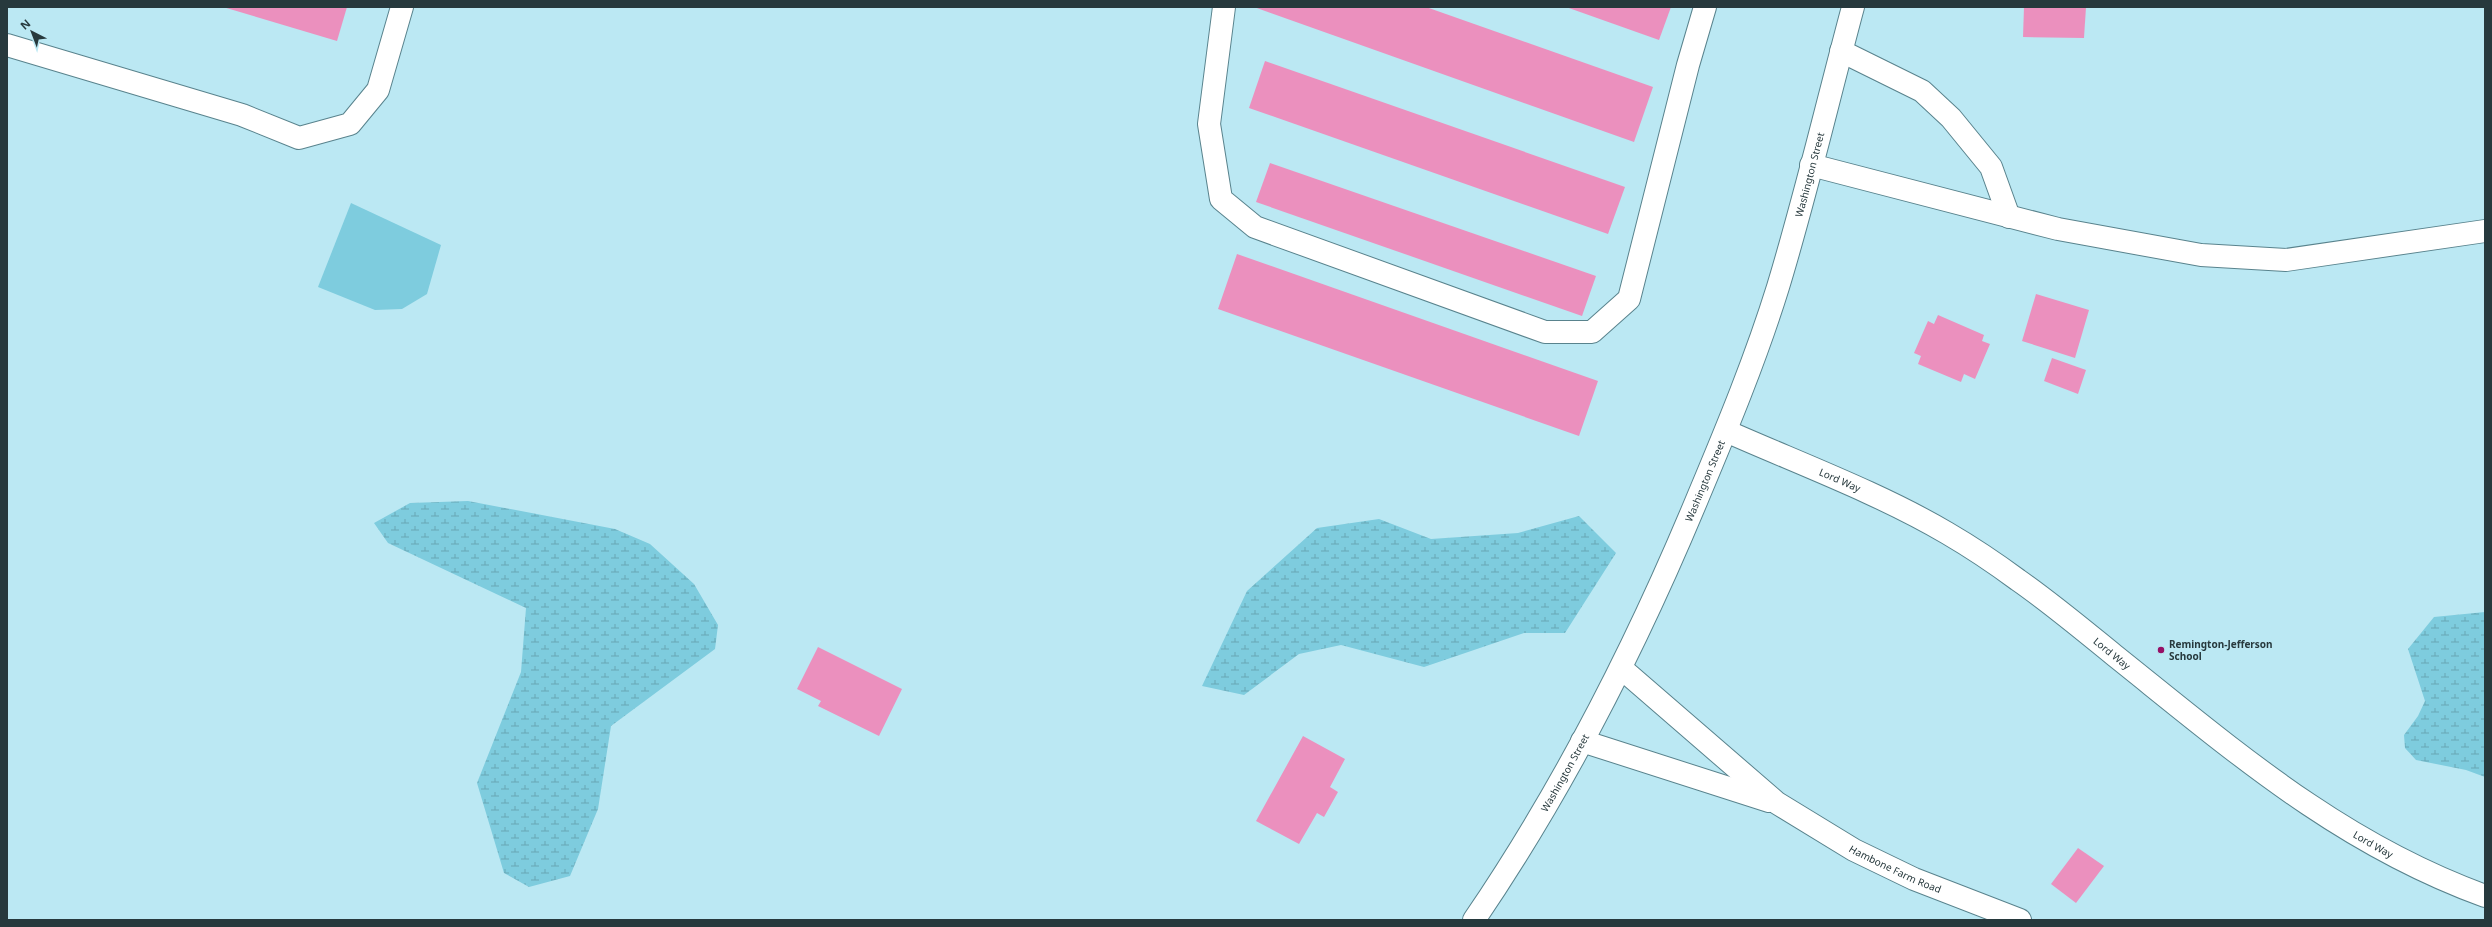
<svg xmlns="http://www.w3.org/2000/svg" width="2492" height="927" viewBox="0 0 2492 927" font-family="'Noto Sans',sans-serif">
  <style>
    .wetland { fill: url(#wetland-marsh) }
    .park { fill: #7eccde }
    .building { fill: #eb90be }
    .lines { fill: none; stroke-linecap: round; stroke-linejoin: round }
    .lane-casing { stroke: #59838d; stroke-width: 24 }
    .street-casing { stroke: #59838d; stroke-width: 24 }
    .secondary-casing { stroke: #59838d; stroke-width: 24 }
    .lane { stroke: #fff; stroke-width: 22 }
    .street { stroke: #fff; stroke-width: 22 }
    .secondary { stroke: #fff; stroke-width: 22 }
    .poi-dot { fill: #960f65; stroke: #bbe8f3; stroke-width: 1.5 }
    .labels { text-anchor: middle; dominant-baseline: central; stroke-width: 4; stroke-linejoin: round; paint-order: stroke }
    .street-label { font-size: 10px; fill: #27393d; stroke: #bbe8f3 }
    .poi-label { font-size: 10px; font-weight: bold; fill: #27393d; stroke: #bbe8f3; text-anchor: start }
  </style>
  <defs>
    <pattern id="wetland-marsh" width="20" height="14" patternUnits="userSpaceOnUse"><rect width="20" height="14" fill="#7eccde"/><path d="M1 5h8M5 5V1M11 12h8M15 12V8" fill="none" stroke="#67a7b5"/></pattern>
  </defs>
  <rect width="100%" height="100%" fill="#bbe8f3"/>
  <g class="wetland">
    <path d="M468,501L615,529L650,544L694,584L718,625L715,649L611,726L598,809L570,876L529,887L504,873L477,783L521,672L526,608L388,543L374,523L410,503Z"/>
    <path d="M1579,516L1616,553L1565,633H1524L1424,667L1341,645L1299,654L1244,695L1202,686L1247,591L1317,528L1379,519L1431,539L1518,533Z"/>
    <path d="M2485,612V777L2466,770L2416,760L2405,748L2404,735L2418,716L2425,701L2408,649L2434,617Z"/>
  </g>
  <path class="park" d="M351,203L441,245L427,294L402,309L375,310L318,287Z"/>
  <g class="building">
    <path d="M223,7H347L337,41Z"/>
    <path d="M1254,7H1426L1653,87L1634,142Z"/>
    <path d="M1566,7H1671L1659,40Z"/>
    <path d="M2024,7H2086L2084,38L2023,37Z"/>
    <path d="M1265,61L1625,187L1608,234L1249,108Z"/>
    <path d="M1270,163L1596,276L1582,316L1256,202Z"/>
    <path d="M1237,254L1598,381L1579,436L1218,309Z"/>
    <path d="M2036,294L2089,310L2075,358L2022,341Z"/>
    <path d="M1938,315L1984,335L1982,341L1990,344L1975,379L1964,374L1961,382L1918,364L1921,356L1914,353L1928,321L1934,324Z"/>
    <path d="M2052,358L2086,370L2078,394L2044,381Z"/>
    <path d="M818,647L902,689L879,736L818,706L821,701L797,689Z"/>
    <path d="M1303,736L1345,759L1330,787L1338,792L1324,817L1317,813L1299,844L1256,821Z"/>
    <path d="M2078,848L2104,866L2076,903L2051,884Z"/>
  </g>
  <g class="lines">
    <defs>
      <g id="lane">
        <path d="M1224,7L1209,124L1221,199L1255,227L1545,332H1592L1629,299L1688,65L1705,7"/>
        <path d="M7,45L242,115L299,138L350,124L378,90L402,7"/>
        <path d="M1841,51L1922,91L1951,118L1991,167L2009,217"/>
        <path d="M1811,165L2058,229L2201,255L2286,260L2485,231"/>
      </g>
      <g id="street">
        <path id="s1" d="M1726,431C1798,463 1879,493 1947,533C1971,547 1995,563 2018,580C2051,603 2082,629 2114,655C2233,750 2339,843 2485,896"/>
        <path id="s2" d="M1621,668L1777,803L1854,850L1914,879L2020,920"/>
        <path d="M1582,741L1769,801"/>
      </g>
      <g id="secondary">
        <path id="s3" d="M1474,920C1564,788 1637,644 1698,497C1727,428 1756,358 1778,287C1806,195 1828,100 1853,7"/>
      </g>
    </defs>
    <use href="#lane" class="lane-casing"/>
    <use href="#street" class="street-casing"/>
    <use href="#secondary" class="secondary-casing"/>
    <use href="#lane" class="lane"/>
    <use href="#street" class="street"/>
    <use href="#secondary" class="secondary"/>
  </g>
  <circle class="poi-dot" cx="2161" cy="650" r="4"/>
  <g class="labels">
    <g class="street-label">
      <text stroke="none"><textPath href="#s3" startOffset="821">Washington Street</textPath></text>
      <text stroke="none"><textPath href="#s3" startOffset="497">Washington Street</textPath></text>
      <text stroke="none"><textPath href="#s1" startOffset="124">Lord Way</textPath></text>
      <text stroke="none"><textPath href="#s1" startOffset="448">Lord Way</textPath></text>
      <text stroke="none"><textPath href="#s3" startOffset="173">Washington Street</textPath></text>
      <text stroke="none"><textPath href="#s1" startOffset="772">Lord Way</textPath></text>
      <text stroke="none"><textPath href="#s2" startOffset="342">Hambone Farm Road</textPath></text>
    </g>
    <g class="poi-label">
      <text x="2169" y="644">Remington-Jefferson<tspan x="2169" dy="12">School</tspan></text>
    </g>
  </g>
  <rect width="2492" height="927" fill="none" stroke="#27393d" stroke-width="16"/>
  <g transform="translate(32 32) rotate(318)" stroke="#bbe8f3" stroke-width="3" paint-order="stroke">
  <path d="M0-3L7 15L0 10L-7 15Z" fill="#27393d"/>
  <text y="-6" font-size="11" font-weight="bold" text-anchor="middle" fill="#27393d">N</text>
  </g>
</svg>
